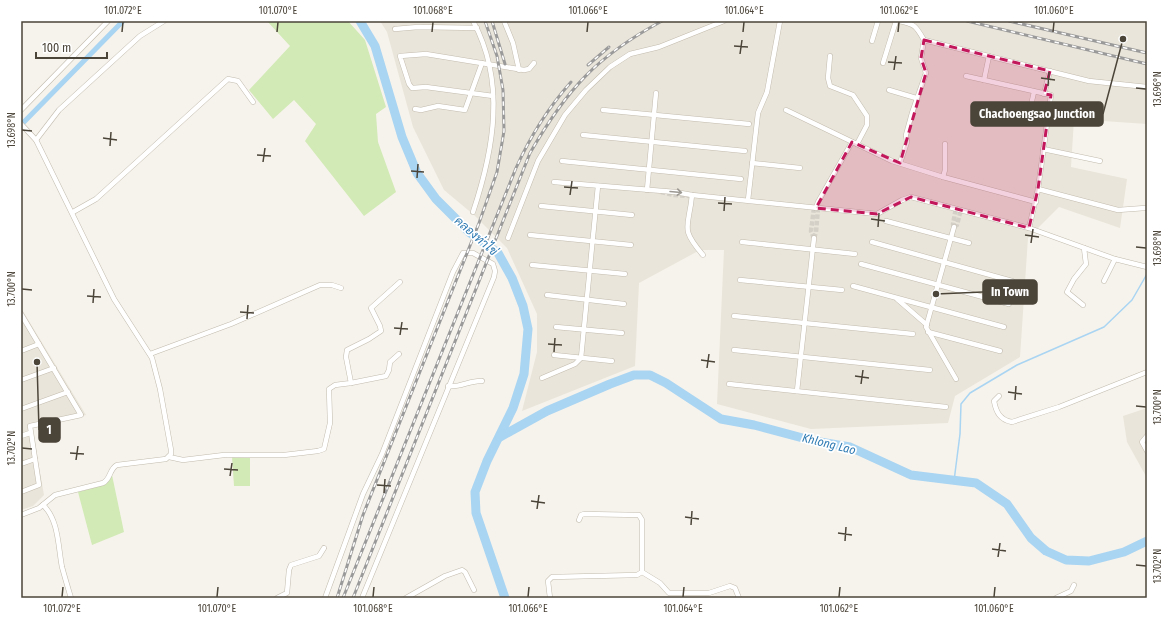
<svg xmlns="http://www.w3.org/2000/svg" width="1168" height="619" viewBox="0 0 1168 619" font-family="'Fira Sans Condensed',Sarabun,sans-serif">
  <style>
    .residential { fill: #eae5da }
    .green { fill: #d2eab5 }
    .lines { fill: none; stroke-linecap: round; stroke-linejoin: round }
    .stream { stroke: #a9d4f2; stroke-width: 1.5 }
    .canal { stroke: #a9d4f2; stroke-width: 5 }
    .river { stroke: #a9d4f2; stroke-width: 9 }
    .street-tunnel { stroke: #d4d0c8; stroke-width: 4.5; stroke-dasharray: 4.5 2; stroke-linecap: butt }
    .street-casing { stroke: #c2bbae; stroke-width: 5.5 }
    .street { stroke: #fff; stroke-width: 4.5 }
    .rail-casing { stroke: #9a9a9a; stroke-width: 3 }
    .rail { stroke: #fff; stroke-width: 1.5; stroke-dasharray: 4.5; stroke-linecap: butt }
    .oneway { stroke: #9c9892 }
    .marked { fill: #c2185b; fill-opacity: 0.2; stroke: #c2185b; stroke-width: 3; stroke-dasharray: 8 5; stroke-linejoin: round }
    .ticks { fill: none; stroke: #4b4439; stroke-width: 1.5 }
    .labels { text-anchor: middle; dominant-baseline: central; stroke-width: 3.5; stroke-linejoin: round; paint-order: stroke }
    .water-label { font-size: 12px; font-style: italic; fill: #2e7ab2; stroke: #fff }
    .leader { fill: none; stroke: #4b4439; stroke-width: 1.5 }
    .callout-dot { fill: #4b4439; stroke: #fff; stroke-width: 1.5 }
    .callout { fill: #4b4439; stroke: #4b4439; stroke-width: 1.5 }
    .callout-label { font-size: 12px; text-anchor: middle; font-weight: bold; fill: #fff }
    .neatline { fill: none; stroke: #4b4439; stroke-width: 1.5 }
    .ticks-label { font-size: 10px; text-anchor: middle; fill: #4b4439 }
  </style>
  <rect width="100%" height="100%" fill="#f6f3ec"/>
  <g class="residential">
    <path d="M380,21H1147V124L1074,119L1071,167L1127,179L1120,228L1059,207L1028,238L1020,357L955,396L948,423L811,429L717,404L724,250H700L639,283L635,366L522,411L537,352V314L507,248L474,215L444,190L413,127L387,32Z"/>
    <path d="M21,308L86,415L32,427L44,495L33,506L21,510Z"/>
    <path d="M1147,408V478L1127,442L1123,416Z"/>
  </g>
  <g class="green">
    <path d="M267,21H348L365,40L386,107L376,114L378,142L396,192L364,216L305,141L316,124L294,100L273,119L249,90L290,46Z"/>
    <path d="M232,457L250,458V486H234Z"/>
    <path d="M112,475L124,532L92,545L78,492L104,485Z"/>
  </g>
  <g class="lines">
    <path class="stream" d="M954,481L960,434L961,404L970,393L1017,365L1104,327L1132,300L1147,274"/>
    <path class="canal" d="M21,125L123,21"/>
    <g class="river">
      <path d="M360,21L375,46L402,137L417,173L436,199L469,232L498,253L512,278L523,306L528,329L524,374L513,408L487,461L475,492L476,513L505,598"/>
      <path d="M500,437L547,411L610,384L634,375H650L666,383L721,419L754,425L814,441L850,447L911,475L976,483L1007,504L1031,538L1046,551L1066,560L1089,561L1124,552L1147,541"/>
    </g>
    <g class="street-tunnel">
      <path d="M661,192L674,195L689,196"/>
      <path d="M954,227L957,225L961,209"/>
      <path d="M954,227L953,224L956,208"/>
      <path d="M814,238L811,231L814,208"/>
      <path d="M814,238L816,232L818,209"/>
    </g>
    <defs>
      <g id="street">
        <path d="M473,21C506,82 494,149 473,212"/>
        <path d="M504,21L513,43L519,70"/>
        <path d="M899,21C915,24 916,26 924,40L1089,81L1147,87"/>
        <path d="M395,29L418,27L477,28"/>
        <path d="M872,41L878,21"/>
        <path d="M830,56L828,78L830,86L853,95L867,116V125L857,144"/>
        <path d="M883,63L896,21"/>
        <path d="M966,76L1051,95L1038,189L1029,228"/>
        <path d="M984,80L989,56"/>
        <path d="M889,90L916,98"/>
        <path d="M1044,94L1050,71"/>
        <path d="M493,96L426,87L412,88L409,84L400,56L426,54L524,70L529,69L534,63"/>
        <path d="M1031,105L1034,92"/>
        <path d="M415,109L421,110L438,106L465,110L482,63"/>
        <path d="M21,110L108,21"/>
        <path d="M603,110L749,124"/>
        <path d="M786,110L892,161L943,177L1036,202"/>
        <path d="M21,124L36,140L114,299L152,358L160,389L171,450V454L166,459L117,465C109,469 111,479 103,483L55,495L39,508L21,515"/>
        <path d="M583,135L745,151"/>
        <path d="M36,140L59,110L140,36L164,21"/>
        <path d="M1043,149L1100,161"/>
        <path d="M562,161L741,179"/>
        <path d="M752,163L800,168"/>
        <path d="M900,163L907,142L906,135L912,113L926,73L921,58L924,40"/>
        <path d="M943,177L945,170V144"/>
        <path d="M554,182L675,192L692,195L877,214L902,200L911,197L1029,228L1115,259L1147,267"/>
        <path d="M1038,189L1118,210L1145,208"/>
        <path d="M647,190L656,93"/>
        <path d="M692,195C689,228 679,227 703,255"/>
        <path d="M748,200L758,113L767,92L780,21"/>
        <path d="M541,206L632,215"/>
        <path d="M816,208L818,202L852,142"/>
        <path d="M73,212L96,199L228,79L238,81L253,102"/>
        <path d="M886,221L969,243"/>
        <path d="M954,227L926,327L956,379"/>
        <path d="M530,235L631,245"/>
        <path d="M508,238L538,161L565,115L586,90L610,67L630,54L659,47L724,21"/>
        <path d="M742,242L855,254"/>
        <path d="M872,242L1012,281"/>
        <path d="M861,264L1009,304"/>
        <path d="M532,265L625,274"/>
        <path d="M740,280L842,290"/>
        <path d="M1104,281L1115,259"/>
        <path d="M853,286L1004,327"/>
        <path d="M547,295L624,304"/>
        <path d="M897,299L927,325"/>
        <path d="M1083,305L1067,292L1074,279L1086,264L1084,248"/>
        <path d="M21,314L81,415L30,426L39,485L21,492"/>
        <path d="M734,316L913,334"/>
        <path d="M556,327L622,333"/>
        <path d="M928,332L1000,351"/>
        <path d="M734,350L930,370"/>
        <path d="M21,351L39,344"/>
        <path d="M150,354L231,324L320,285H332L341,288"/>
        <path d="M554,355L612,361"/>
        <path d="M542,378L575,364L581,358L598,186"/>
        <path d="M21,380L54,368"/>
        <path d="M351,383L386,376L389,370L390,362L399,354"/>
        <path d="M729,384L946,407"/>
        <path d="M448,386C460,388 470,380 482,381"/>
        <path d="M797,391L814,238"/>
        <path d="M999,396L994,401C996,412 1000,420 1012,422L1059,407L1147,372"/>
        <path d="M21,409L68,392"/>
        <path d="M21,436L30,433"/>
        <path d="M1147,436L1142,442L1147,451"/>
        <path d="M169,457L183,460L224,455H284L318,451L324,449L330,423L329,389L335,385L351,383L346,357L347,350L369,339L381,331L380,326L371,308L400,282"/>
        <path d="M21,464L35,459"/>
        <path d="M43,505C59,520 58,547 62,567C65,578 68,588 71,598"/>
        <path d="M579,520L581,515L584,514L639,515L642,520V572"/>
        <path d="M642,572L660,583L669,593H709L730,586L735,588L739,598"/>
        <path d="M277,598L287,593L289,570L291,565L319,556L324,548"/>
        <path d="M325,598L363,494L382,454L453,272L463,253H473L493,264L495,271L494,277L362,598"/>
        <path d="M406,598L445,576L462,570L465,572L474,590"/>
        <path d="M550,598L548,581L552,577L637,575L642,572"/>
        <path d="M1056,598L1071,591L1074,585"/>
      </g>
    </defs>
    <use href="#street" class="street-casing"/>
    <use href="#street" class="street"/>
    <defs>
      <g id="rail">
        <path d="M492,21L505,64"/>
        <path d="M967,21L1147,64"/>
        <path d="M1009,21L1147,53"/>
        <path d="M588,65L609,47"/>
        <path d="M337,598L363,515L479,223L497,172L504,131L503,90L497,56L485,21"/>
        <path d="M343,598L516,168C530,137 548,108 571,82"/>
        <path d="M353,598L530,153C567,89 597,56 662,21"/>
      </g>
    </defs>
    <use href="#rail" class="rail-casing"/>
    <use href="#rail" class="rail"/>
  </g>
  <defs><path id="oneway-shaft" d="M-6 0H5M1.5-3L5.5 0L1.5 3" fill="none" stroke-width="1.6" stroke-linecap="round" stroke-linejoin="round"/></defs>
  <use class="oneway" href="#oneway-shaft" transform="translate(676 192) rotate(5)"/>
  <path class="marked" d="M924,40L1050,71L1044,94L1051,95L1038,189L1029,228L911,197L877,214L816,208L852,142L900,163L926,73L921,58Z"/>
  <path class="ticks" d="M122,32L123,22M277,32L278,22M432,32L433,22M587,32L588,22M743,32L744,22M898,32L899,22M1053,32L1054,22M734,46L748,47M740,54L742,40M888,62L902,63M894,70L896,56M1041,78L1055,80M1048,86L1049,72M1136,88L1146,89M22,130L32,131M103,138L117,140M110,146L111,132M257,155L271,156M263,162L265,148M411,171L424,172M417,178L418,164M564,187L578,188M570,195L572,181M718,203L732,204M724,211L725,197M871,219L885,221M878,227L879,213M1025,235L1039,237M1031,243L1033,229M1136,247L1146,248M22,289L32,290M87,296L101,297M93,303L94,289M240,312L254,313M247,319L248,305M394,328L408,329M400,335L402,322M548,344L562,345M554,352L555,338M701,360L715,362M707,368L709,354M855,376L869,378M861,384L863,370M1008,392L1022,394M1015,400L1016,386M1136,406L1146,407M22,448L32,449M70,453L84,454M76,460L78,446M224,469L238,470M230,476L232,463M377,485L391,486M384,493L385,479M531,501L545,503M537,509L539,495M685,517L699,519M691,525L692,511M838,533L852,535M845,541L846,527M992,549L1006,551M998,557L1000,543M1136,565L1146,566M62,597L63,587M217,597L218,587M373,597L374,587M528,597L529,587M683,597L684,587M839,597L840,587M994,597L995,587"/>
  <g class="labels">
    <g class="water-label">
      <text transform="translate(476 236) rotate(41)">คลองท่าไข่</text>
      <text transform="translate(829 444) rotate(14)">Khlong Lao</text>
    </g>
  </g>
  <path class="leader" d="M1123 39L1103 114M936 294L983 292M37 362L39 430"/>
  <g class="callout-dot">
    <circle cx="1123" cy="39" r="4"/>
    <circle cx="936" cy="294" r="4"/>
    <circle cx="37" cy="362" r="4"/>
  </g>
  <g class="callout">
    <rect x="971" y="102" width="132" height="24" rx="4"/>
    <rect x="983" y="280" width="54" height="24" rx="4"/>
    <rect x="39" y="418" width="21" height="24" rx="4"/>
  </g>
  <g class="callout-label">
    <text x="1037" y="118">Chachoengsao Junction</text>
    <text x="1010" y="296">In Town</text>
    <text x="49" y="434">1</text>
  </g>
  <rect width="1168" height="619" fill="none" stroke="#ffffff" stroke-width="44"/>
  <path d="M36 52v6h71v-6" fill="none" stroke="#4b4439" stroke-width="2"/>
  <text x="42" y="52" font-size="12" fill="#4b4439" stroke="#ffffff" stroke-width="3" paint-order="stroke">100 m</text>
  <rect x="22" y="22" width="1124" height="575" class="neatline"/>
  <g class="ticks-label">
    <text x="123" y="14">101.072°E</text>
    <text x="278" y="14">101.070°E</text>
    <text x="433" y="14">101.068°E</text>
    <text x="588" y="14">101.066°E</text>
    <text x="744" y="14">101.064°E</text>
    <text x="899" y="14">101.062°E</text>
    <text x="1054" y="14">101.060°E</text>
    <text transform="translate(1157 89) rotate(-90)" y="4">13.696°N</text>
    <text transform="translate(11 130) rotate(-90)" y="4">13.698°N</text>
    <text transform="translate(1157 248) rotate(-90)" y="4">13.698°N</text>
    <text transform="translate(11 289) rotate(-90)" y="4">13.700°N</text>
    <text transform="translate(1157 407) rotate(-90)" y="4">13.700°N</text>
    <text transform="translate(11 448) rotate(-90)" y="4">13.702°N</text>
    <text transform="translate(1157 566) rotate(-90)" y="4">13.702°N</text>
    <text x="62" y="612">101.072°E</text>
    <text x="217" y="612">101.070°E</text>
    <text x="373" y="612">101.068°E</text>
    <text x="528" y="612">101.066°E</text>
    <text x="683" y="612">101.064°E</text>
    <text x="839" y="612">101.062°E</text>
    <text x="994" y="612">101.060°E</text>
  </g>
</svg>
